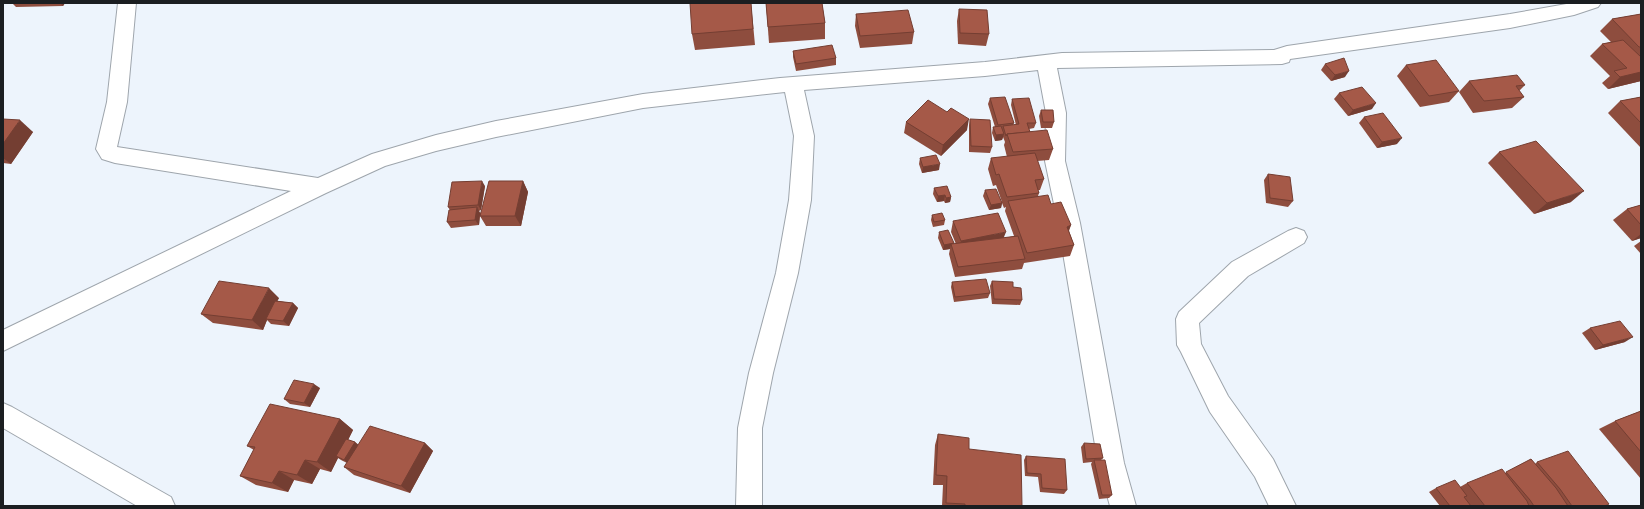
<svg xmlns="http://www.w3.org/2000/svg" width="1644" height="509" viewBox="0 0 1644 509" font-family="Quicksand,sans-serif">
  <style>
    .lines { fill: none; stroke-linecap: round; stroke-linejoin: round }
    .minor-casing { stroke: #9ea5ac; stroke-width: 2 }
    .minor { fill: #fff; fill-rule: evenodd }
    .wall { fill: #8e4d3e }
    .shaded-wall { fill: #743e32 }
    .building { fill: #a55948; stroke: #743e32 }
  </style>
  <rect width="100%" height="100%" fill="#edf4fc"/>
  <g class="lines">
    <defs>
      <g id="minor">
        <path d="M118,3H136L127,102L117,147L318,178L372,154L436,135L496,121L643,94L780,78L985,62L1062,53L1274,50L1287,46L1510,14L1572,3H1601L1598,7L1574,15L1510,28L1290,59L1289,62L1282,64L1057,68L1066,113L1065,161L1080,223L1124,463L1136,506H1110L1098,463L1058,223L1045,161L1046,113L1038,70L985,76L804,90L814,136L811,200L798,273L773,373L762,428V506H736L738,428L749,373L776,273L789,200L794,136L785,92L643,108L496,137L436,151L385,166L326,193L3,351V330L291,191L115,163L102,159L96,149L107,102Z"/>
        <path d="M1296,228L1304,231L1307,237L1304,243L1248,276L1199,323L1201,344L1228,396L1273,459L1296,506H1269L1255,477L1210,412L1181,352L1177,345L1176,319L1179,312L1232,262L1288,231Z"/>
        <path d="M3,403L12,407L171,497L175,506H137L3,428Z"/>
      </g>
    </defs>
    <use href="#minor" class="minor-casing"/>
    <use href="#minor" class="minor"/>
  </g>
  <g class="wall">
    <path d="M12,3H65L63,6L16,7Z"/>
    <path d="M751,3L755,45L695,50L692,34Z"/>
    <path d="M766,3H822L825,23V39L769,43Z"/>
    <path d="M959,9L989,34L986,46L958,44L957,21Z"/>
    <path d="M856,14L914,32L912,44L860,48L855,26Z"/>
    <path d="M1641,14V57H1640L1641,81L1608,89L1602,83L1610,76L1590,56L1602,44L1611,42L1600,31L1612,19Z"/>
    <path d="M793,51L836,58V65L796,71L793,57Z"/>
    <path d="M1325,64L1345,77L1331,81L1321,70Z"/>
    <path d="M1406,65L1459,91L1449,102L1420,107L1397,76Z"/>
    <path d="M1469,81L1525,85L1519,91L1524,97L1512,108L1473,113L1459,92Z"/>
    <path d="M1339,93L1372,109L1348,116L1334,99Z"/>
    <path d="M1641,97V148L1608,113L1620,101Z"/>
    <path d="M990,98L1014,123L1013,125H1016L1011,105L1012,99L1036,123L1034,128L1029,129L1030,132L1053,149L1049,160L1037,161L1044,179L1040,190H1038L1039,193L1038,196L1051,204L1071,225L1069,231L1074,245L1070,256L1024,263L1022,269L955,277L949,254L950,249L943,250L938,238L939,232L954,244H956L951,232L953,221L1004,238L1014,236L1005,211L1006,207L1004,208L1002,203L1001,208L989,210L983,196L985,190L1002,202L996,185L993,186L988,169L991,158L1007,157L1004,145L1005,142L1003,137L1002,140L995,141L992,133L993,127H995L988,104Z"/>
    <path d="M1041,110L1054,122L1052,128H1041L1039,116Z"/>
    <path d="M1364,117L1397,144L1377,148L1359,123Z"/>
    <path d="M3,119L33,132L11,164L3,163Z"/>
    <path d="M970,119L992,147L990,153L969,152V125Z"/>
    <path d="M906,122L967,130L941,156L904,133Z"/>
    <path d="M1499,152L1571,202L1534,214L1488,163Z"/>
    <path d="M920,158L939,170L922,173L919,164Z"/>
    <path d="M1268,174L1293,201L1288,207L1266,203L1264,180Z"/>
    <path d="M523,181L528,192L521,226H486L480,216L479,225L451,228L447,222L450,210L448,207L485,186L481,210L479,211L480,213Z"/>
    <path d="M934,188L951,197L950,202L945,203L944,201L937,202L933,194Z"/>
    <path d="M1641,205V238L1632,241L1613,220L1627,209Z"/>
    <path d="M932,215L945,220L944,225L933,227L931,220Z"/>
    <path d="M1641,241V254L1634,246Z"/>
    <path d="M992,281L1013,287L1022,300L1020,305L992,304L990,286Z"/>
    <path d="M952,282L990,293L988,298L954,302L951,287Z"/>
    <path d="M279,298L277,301L293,303L298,308L289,326L271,324L267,320L263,330L213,323L201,314Z"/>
    <path d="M1590,328L1625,342L1595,350L1582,333Z"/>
    <path d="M320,388L310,407L290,404L284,399Z"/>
    <path d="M1641,411V479L1599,429L1615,421Z"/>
    <path d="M340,419L353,430L348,440L355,442L358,445L425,443L433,451L410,493L354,475L344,467L347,463L341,460L338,458L331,472L320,469L312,484L294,480L288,492L256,485L240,476L254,450L247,446Z"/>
    <path d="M938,434L969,449L1022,506H942L943,485H933L935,445Z"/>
    <path d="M1084,443L1103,458L1101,460L1112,495L1109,498L1099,499L1091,464L1092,462L1083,463L1081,447Z"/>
    <path d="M1026,456L1067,490L1064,494L1040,492L1038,477L1025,476L1024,460Z"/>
    <path d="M1531,459L1535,464L1537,462L1605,506H1440L1429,492L1436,488L1460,487L1467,483L1505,473Z"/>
  </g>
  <g class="shaded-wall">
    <path d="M60,3H65L63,6Z"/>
    <path d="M1349,71L1345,77L1331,81L1335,75Z"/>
    <path d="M1641,72V81L1608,89L1620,77Z"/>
    <path d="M1376,103L1372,109L1348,116L1353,110Z"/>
    <path d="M969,119L967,130L941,156L943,145Z"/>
    <path d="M20,120L33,132L11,164L3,158V144Z"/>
    <path d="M1004,134L1002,140L995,141L996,135Z"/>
    <path d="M1402,138L1397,144L1377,148L1382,142Z"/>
    <path d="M940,164L939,170L922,173L923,167Z"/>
    <path d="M482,181L485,186L481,210L478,205Z"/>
    <path d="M523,181L528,192L521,226L515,216Z"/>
    <path d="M1584,191L1571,202L1534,214L1547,203Z"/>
    <path d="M945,195L944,201L937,202L938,196Z"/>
    <path d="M951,197L950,202L945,203L946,198Z"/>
    <path d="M1002,203L1001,208L989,210L991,205Z"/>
    <path d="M477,207L480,213L479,225L475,220Z"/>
    <path d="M1071,225L1066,236L1067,227Z"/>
    <path d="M1006,232L1002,242L958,251L961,241Z"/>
    <path d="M1641,234V238L1632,241Z"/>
    <path d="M954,243L953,248L951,244L950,249L943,250L944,245Z"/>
    <path d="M269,288L279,298L268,319H266L267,320L263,330L252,320Z"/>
    <path d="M293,303L298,308L289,326L283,321Z"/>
    <path d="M1633,337L1625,342L1595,350L1603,345Z"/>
    <path d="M314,384L320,388L310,407L304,403Z"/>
    <path d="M340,419L353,430L339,458L336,456L338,458L331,472L317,462Z"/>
    <path d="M355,442L360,446L349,464L344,460Z"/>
    <path d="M425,443L433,451L410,493L401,486Z"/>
    <path d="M305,460L320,469L312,484L297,475Z"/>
    <path d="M279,471L294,480L288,492L272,483Z"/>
  </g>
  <g class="building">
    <path d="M690,3H751L753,29L692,34Z"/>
    <path d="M766,3H822L825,23L768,27Z"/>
    <path d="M959,9L987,10L989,34L960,33Z"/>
    <path d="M908,10L914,32L860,36L856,14Z"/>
    <path d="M1641,14V47H1639L1612,19Z"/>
    <path d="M1623,40L1641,57V72L1620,77L1614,71L1627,68L1602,44Z"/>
    <path d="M832,45L836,58L796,64L793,51Z"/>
    <path d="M1344,58L1349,71L1335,75L1325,64Z"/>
    <path d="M1436,60L1459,91L1429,96L1406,65Z"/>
    <path d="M1517,75L1525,85L1516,86L1524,97L1484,101L1469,81Z"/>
    <path d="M1362,87L1376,103L1353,110L1339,93Z"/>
    <path d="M1005,97L1014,123L998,125L990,98Z"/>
    <path d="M1641,97V123L1620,101Z"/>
    <path d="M1029,98L1036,123H1027L1030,132L1007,134L1006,136L1003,126L1019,124L1012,99Z"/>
    <path d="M928,100L947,112L951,108L969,119L943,145L906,122Z"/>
    <path d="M1041,110H1053L1054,122H1043Z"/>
    <path d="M1383,113L1402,138L1382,142L1364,117Z"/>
    <path d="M3,119L20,120L3,144Z"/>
    <path d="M970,119L990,120L992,147L971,146Z"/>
    <path d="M1001,126L1004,134L996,135L993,127Z"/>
    <path d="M1047,130L1053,149L1013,152L1007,134Z"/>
    <path d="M1536,141L1584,191L1547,203L1499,152Z"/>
    <path d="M1035,153L1044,179L1035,180L1039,193L1007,197L999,174L996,175L991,158Z"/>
    <path d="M936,155L940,164L923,167L920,158Z"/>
    <path d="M1268,174L1290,177L1293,201L1270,198Z"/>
    <path d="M482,181L478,205L448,207L452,182Z"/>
    <path d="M489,181H523L515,216H480Z"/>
    <path d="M947,186L951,197L946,198L945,195L938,196L934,188Z"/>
    <path d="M996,189L1002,203L991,205L985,190Z"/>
    <path d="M1048,195L1051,204L1061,202L1071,225L1067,227L1074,245L1027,253L1008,201Z"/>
    <path d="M1641,205V225L1627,209Z"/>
    <path d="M477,207L475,220L447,222L449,210Z"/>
    <path d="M942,213L945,220L934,222L932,215Z"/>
    <path d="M998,213L1006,232L961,241L953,221Z"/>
    <path d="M948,230L954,243L944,245L939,232Z"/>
    <path d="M1018,236L1025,259L958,267L951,244Z"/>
    <path d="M986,279L990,293L955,297L952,282Z"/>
    <path d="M219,281L269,288L252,320L201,314Z"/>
    <path d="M992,281L1013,282V287L1021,288L1022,300L994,299Z"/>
    <path d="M275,301L293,303L283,321L266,319Z"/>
    <path d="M1620,321L1633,337L1603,345L1590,328Z"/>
    <path d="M294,380L314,384L304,403L284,399Z"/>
    <path d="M270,404L340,419L317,462L305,460L297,475L279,471L272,483L240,476L255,447L247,446Z"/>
    <path d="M1641,411V452L1615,421Z"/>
    <path d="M370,426L425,443L401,486L344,467Z"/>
    <path d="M938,434L969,438V449L1021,455L1022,506H965V504L946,503L947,476L936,475Z"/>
    <path d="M346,439L355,442L344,460L336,456Z"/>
    <path d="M1084,443L1100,444L1103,458L1086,459Z"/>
    <path d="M1568,451L1609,504L1605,506H1572L1560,489L1537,462Z"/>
    <path d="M1026,456L1065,459L1067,490L1042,488L1041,474L1027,473Z"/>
    <path d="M1531,459L1556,488L1568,506H1534L1530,500L1506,472Z"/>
    <path d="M1094,460H1105L1112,495H1102Z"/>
    <path d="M1502,469L1527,501L1529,506H1485L1467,483Z"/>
    <path d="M1455,480L1467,496L1464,497L1471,506H1450L1436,488Z"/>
  </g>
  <rect width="1644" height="509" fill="none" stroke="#1b1e21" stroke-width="8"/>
</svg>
